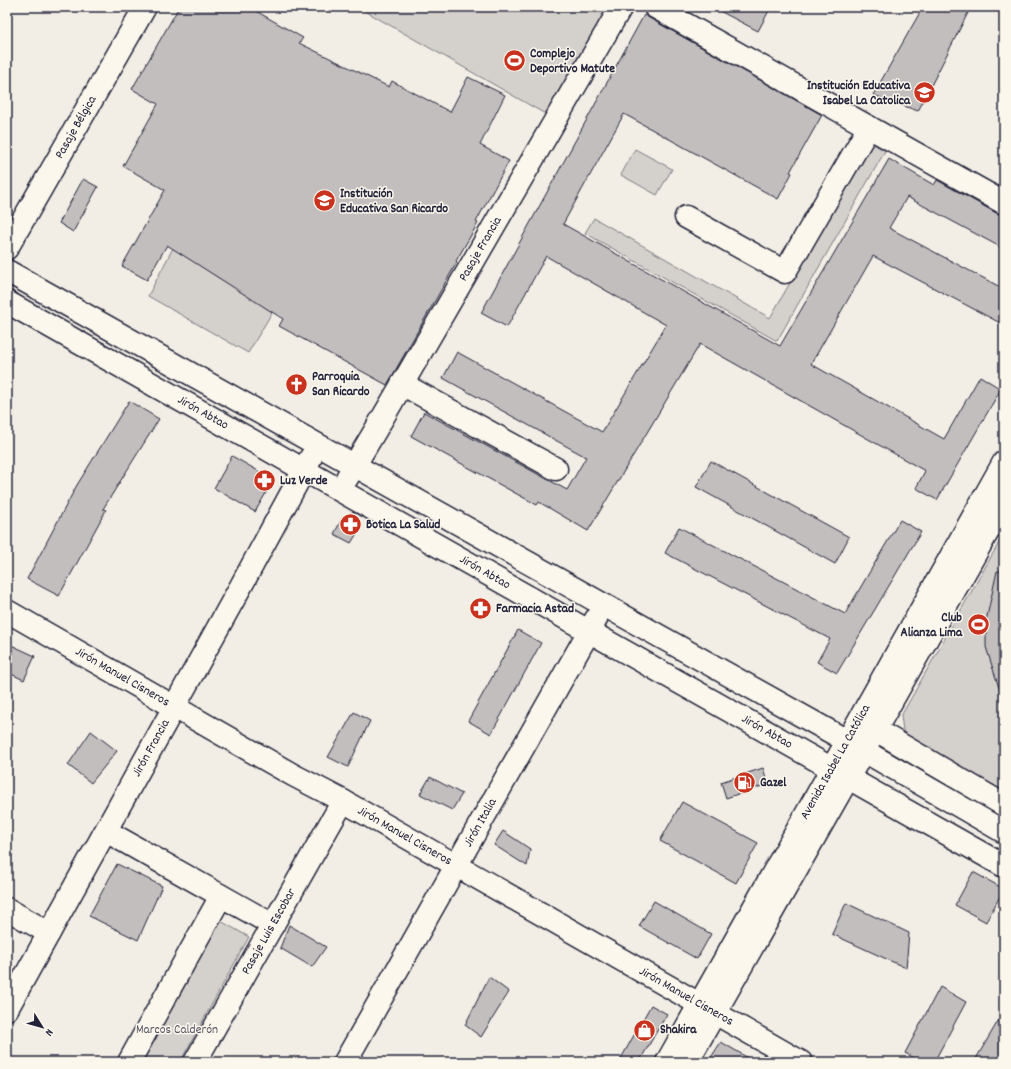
<svg xmlns="http://www.w3.org/2000/svg" width="1011" height="1069" viewBox="0 0 1011 1069" font-family="Dekko,sans-serif">
  <style>
    .green { fill: #d4d1cc; stroke: #7b7a84 }
    .building { fill: #c2bebe; stroke: #22223b }
    .lines { fill: none; stroke-linecap: round; stroke-linejoin: round }
    .minor-casing { stroke: #22223b; stroke-width: 25 }
    .minor { stroke: #fbf7ec; stroke-width: 22 }
    .labels { text-anchor: middle; dominant-baseline: central; stroke-width: 3; stroke-linejoin: round; paint-order: stroke }
    .poi-label { font-size: 13px; font-weight: bold; fill: #22223b; stroke: #fbf7ec; text-anchor: start }
    .street-label { font-size: 13px; fill: #22223b; stroke: #fbf7ec }
    .park-label { font-size: 13px; fill: #575766; stroke: #fbf7ec }
  </style>
  <rect width="100%" height="100%" fill="#f2eee5"/>
  <filter id="ink" filterUnits="userSpaceOnUse"><feTurbulence type="fractalNoise" baseFrequency=".025" numOctaves="2"/><feDisplacementMap in="SourceGraphic" scale="8" xChannelSelector="R" yChannelSelector="G"/><feConvolveMatrix kernelMatrix="1 2 1 2 8 2 1 2 1" color-interpolation-filters="sRGB"/></filter>
  <g filter="url(#ink)">
    <g class="green">
      <path d="M358,7H609L547,115Z"/>
      <path d="M870,142L885,151L777,341L585,233L594,218L770,318Z"/>
      <path d="M635,149L672,169L657,195L621,175Z"/>
      <path d="M173,248L286,289L248,353L148,296Z"/>
      <path d="M1004,534V791L904,737L901,716Z"/>
      <path d="M219,920L249,937L180,1062H139Z"/>
    </g>
    <g class="building">
      <path d="M179,7H249L303,38L299,43L389,87L392,81L450,112L468,77L505,95L480,145L509,161L476,222L478,223L456,261L457,262L387,385L279,326L283,319L167,245L147,280L122,266L165,190L123,166L158,104L132,89Z"/>
      <path d="M712,7H771L758,31Z"/>
      <path d="M923,7H971L918,111L873,95Z"/>
      <path d="M644,15L822,115L790,172L792,173L778,199L624,114L563,224L780,346L889,159L934,185L937,180L998,214L1004,215V249L907,197L889,228L1004,289V325L873,256L811,364L944,439L980,376L1001,389L937,500L916,488L925,471L700,344L588,531L539,502L537,505L411,436L424,412L567,490L586,457L443,378L457,352L602,432L666,325L546,256L507,327L481,313Z"/>
      <path d="M83,179L98,187L73,232L59,223Z"/>
      <path d="M129,401L159,419L103,509L106,510L59,596L27,579L77,485Z"/>
      <path d="M232,456L267,476L270,486L255,512L214,488Z"/>
      <path d="M711,461L849,537L835,564L696,487Z"/>
      <path d="M343,517L361,527L351,543L334,534Z"/>
      <path d="M900,520L921,532L837,673L817,662L830,639L665,553L679,527L845,614Z"/>
      <path d="M997,571L1004,572V690L1000,691L986,647V621Z"/>
      <path d="M518,630L541,643L491,734L468,721Z"/>
      <path d="M7,643L35,656L24,680L7,672Z"/>
      <path d="M354,712L370,721L348,767L328,757Z"/>
      <path d="M91,731L117,751L91,783L68,765Z"/>
      <path d="M763,768L768,784L726,798L721,782Z"/>
      <path d="M430,777L462,794L452,810L420,794Z"/>
      <path d="M682,802L758,843L736,883L660,841Z"/>
      <path d="M503,831L530,849L527,866L494,845Z"/>
      <path d="M117,864L162,886L138,940L89,916Z"/>
      <path d="M973,872L1004,889L986,922L955,905Z"/>
      <path d="M654,901L711,934L697,959L639,926Z"/>
      <path d="M846,903L909,933L906,968L832,934Z"/>
      <path d="M289,925L326,947L312,967L280,948Z"/>
      <path d="M489,977L509,992L481,1037L465,1025Z"/>
      <path d="M940,987L966,1002L934,1062H922L905,1053Z"/>
      <path d="M651,1005L667,1014L639,1062H619Z"/>
      <path d="M1004,1011V1062H974Z"/>
      <path d="M721,1042L755,1062H708Z"/>
    </g>
    <g class="lines">
      <defs>
        <g id="minor">
          <path d="M655,7L1004,203"/>
          <path d="M686,217L785,272L869,127"/>
          <path id="s1" d="M7,248L145,7"/>
          <path d="M7,271L847,741L1004,832"/>
          <path id="s2" d="M7,302L1004,866"/>
          <path d="M402,384L556,469"/>
          <path id="s3" d="M347,478L375,431L621,7"/>
          <path id="s4" d="M7,611L293,775L343,801L801,1062"/>
          <path d="M886,736L1004,805"/>
          <path d="M106,831L273,925"/>
          <path d="M7,909L49,933"/>
          <path id="s5" d="M7,1009L241,586L311,457"/>
          <path d="M129,1062L221,896"/>
          <path id="s6" d="M195,1062L343,801"/>
          <path id="s7" d="M345,1062L596,619"/>
          <path id="s8" d="M667,1062L1004,462"/>
          <path d="M687,1062L1004,503"/>
        </g>
      </defs>
      <use href="#minor" class="minor-casing"/>
      <use href="#minor" class="minor"/>
    </g>
  </g>
  <defs>
    <symbol id="stadium-disc" viewBox="-11 -11 22 22"><circle r="9.5" fill="#c8321e" stroke="#fbf7ec"/><path d="M0-5a6.5 5 0 1 0 0 10a6.5 5 0 1 0 0-10ZM-3.5-1.8h7v3.6h-7Z" fill="#fff"/></symbol>
    <symbol id="school-disc" viewBox="-11 -11 22 22"><circle r="9.5" fill="#c8321e" stroke="#fbf7ec"/><path d="M0-5L7-2L0 1L-7-2ZM-4 1L0 2.5L4 1V4Q0 6-4 4Z" fill="#fff"/></symbol>
    <symbol id="church-disc" viewBox="-11 -11 22 22"><circle r="9.5" fill="#c8321e" stroke="#fbf7ec"/><path d="M-1.2-6h2.4v3.5h3.3v2.4h-3.3V6h-2.4V-.1h-3.3v-2.4h3.3Z" fill="#fff"/></symbol>
    <symbol id="pharmacy-disc" viewBox="-11 -11 22 22"><circle r="9.5" fill="#c8321e" stroke="#fbf7ec"/><path d="M-2-6h4v4h4v4h-4v4h-4v-4h-4v-4h4Z" fill="#fff"/></symbol>
    <symbol id="fuel-disc" viewBox="-11 -11 22 22"><circle r="9.5" fill="#c8321e" stroke="#fbf7ec"/><path d="M-5.5-6h7V0h2V4h1.3V-2.5L3-4.5l.8-.8L6-3V5H2.5V1h-1V6h-7ZM-4.2-4.7v3.2H.2V-4.7Z" fill="#fff"/></symbol>
    <symbol id="shop-disc" viewBox="-11 -11 22 22"><circle r="9.5" fill="#c8321e" stroke="#fbf7ec"/><path d="M-5-2.5h2.3a2.7 3.5 0 0 1 5.4 0H5L5.5 6h-11ZM-1.5-2.5h3a1.5 2.3 0 0 0-3 0Z" fill="#fff"/></symbol>
  </defs>
  <g fill-rule="evenodd">
    <use href="#stadium-disc" x="502" y="48" width="25" height="25"/>
    <use href="#school-disc" x="912" y="80" width="25" height="25"/>
    <use href="#school-disc" x="312" y="188" width="25" height="25"/>
    <use href="#church-disc" x="284" y="372" width="25" height="25"/>
    <use href="#pharmacy-disc" x="252" y="468" width="25" height="25"/>
    <use href="#pharmacy-disc" x="338" y="512" width="25" height="25"/>
    <use href="#pharmacy-disc" x="468" y="596" width="25" height="25"/>
    <use href="#stadium-disc" x="966" y="612" width="25" height="25"/>
    <use href="#fuel-disc" x="732" y="770" width="25" height="25"/>
    <use href="#shop-disc" x="632" y="1018" width="25" height="25"/>
  </g>
  <g class="labels">
    <g class="poi-label">
      <text x="530" y="54">Complejo<tspan x="530" dy="15">Deportivo Matute</tspan></text>
      <text x="910" y="86" text-anchor="end">Institución Educativa<tspan x="910" dy="15">Isabel La Catolica</tspan></text>
      <text x="340" y="194">Institución<tspan x="340" dy="15">Educativa San Ricardo</tspan></text>
      <text x="312" y="377">Parroquia<tspan x="312" dy="15">San Ricardo</tspan></text>
      <text x="280" y="481">Luz Verde</text>
      <text x="366" y="525">Botica La Salud</text>
      <text x="496" y="609">Farmacia Astad</text>
      <text x="962" y="618" text-anchor="end">Club<tspan x="962" dy="15">Alianza Lima</tspan></text>
      <text x="760" y="783">Gazel</text>
      <text x="660" y="1030">Shakira</text>
    </g>
    <g class="street-label">
      <text stroke="none"><textPath href="#s1" startOffset="139">Pasaje Bélgica</textPath></text>
      <text stroke="none"><textPath href="#s3" startOffset="265">Pasaje Francia</textPath></text>
      <text stroke="none"><textPath href="#s2" startOffset="225">Jirón Abtao</textPath></text>
      <text stroke="none"><textPath href="#s2" startOffset="549">Jirón Abtao</textPath></text>
      <text stroke="none"><textPath href="#s4" startOffset="133">Jirón Manuel Cisneros</textPath></text>
      <text stroke="none"><textPath href="#s2" startOffset="873">Jirón Abtao</textPath></text>
      <text stroke="none"><textPath href="#s5" startOffset="298">Jirón Francia</textPath></text>
      <text stroke="none"><textPath href="#s8" startOffset="344">Avenida Isabel La Católica</textPath></text>
      <text stroke="none"><textPath href="#s7" startOffset="275">Jirón Italia</textPath></text>
      <text stroke="none"><textPath href="#s4" startOffset="457">Jirón Manuel Cisneros</textPath></text>
      <text stroke="none"><textPath href="#s6" startOffset="150">Pasaje Luis Escobar</textPath></text>
      <text stroke="none"><textPath href="#s4" startOffset="781">Jirón Manuel Cisneros</textPath></text>
    </g>
    <g class="park-label">
      <text x="177" y="1030">Marcos Calderón</text>
    </g>
  </g>
  <rect width="1011" height="1069" fill="none" stroke="#fbf7ec" stroke-width="24"/>
  <rect x="12" y="12" width="987" height="1045" fill="none" stroke="#22223b" stroke-width="1.5" filter="url(#ink)"/>
  <g transform="translate(42 1027) rotate(127)" stroke="#fbf7ec" stroke-width="3" paint-order="stroke">
  <path d="M0-3L7 15L0 10L-7 15Z" fill="#22223b"/>
  <text y="-6" font-size="11" font-weight="bold" text-anchor="middle" fill="#22223b">N</text>
  </g>
</svg>
